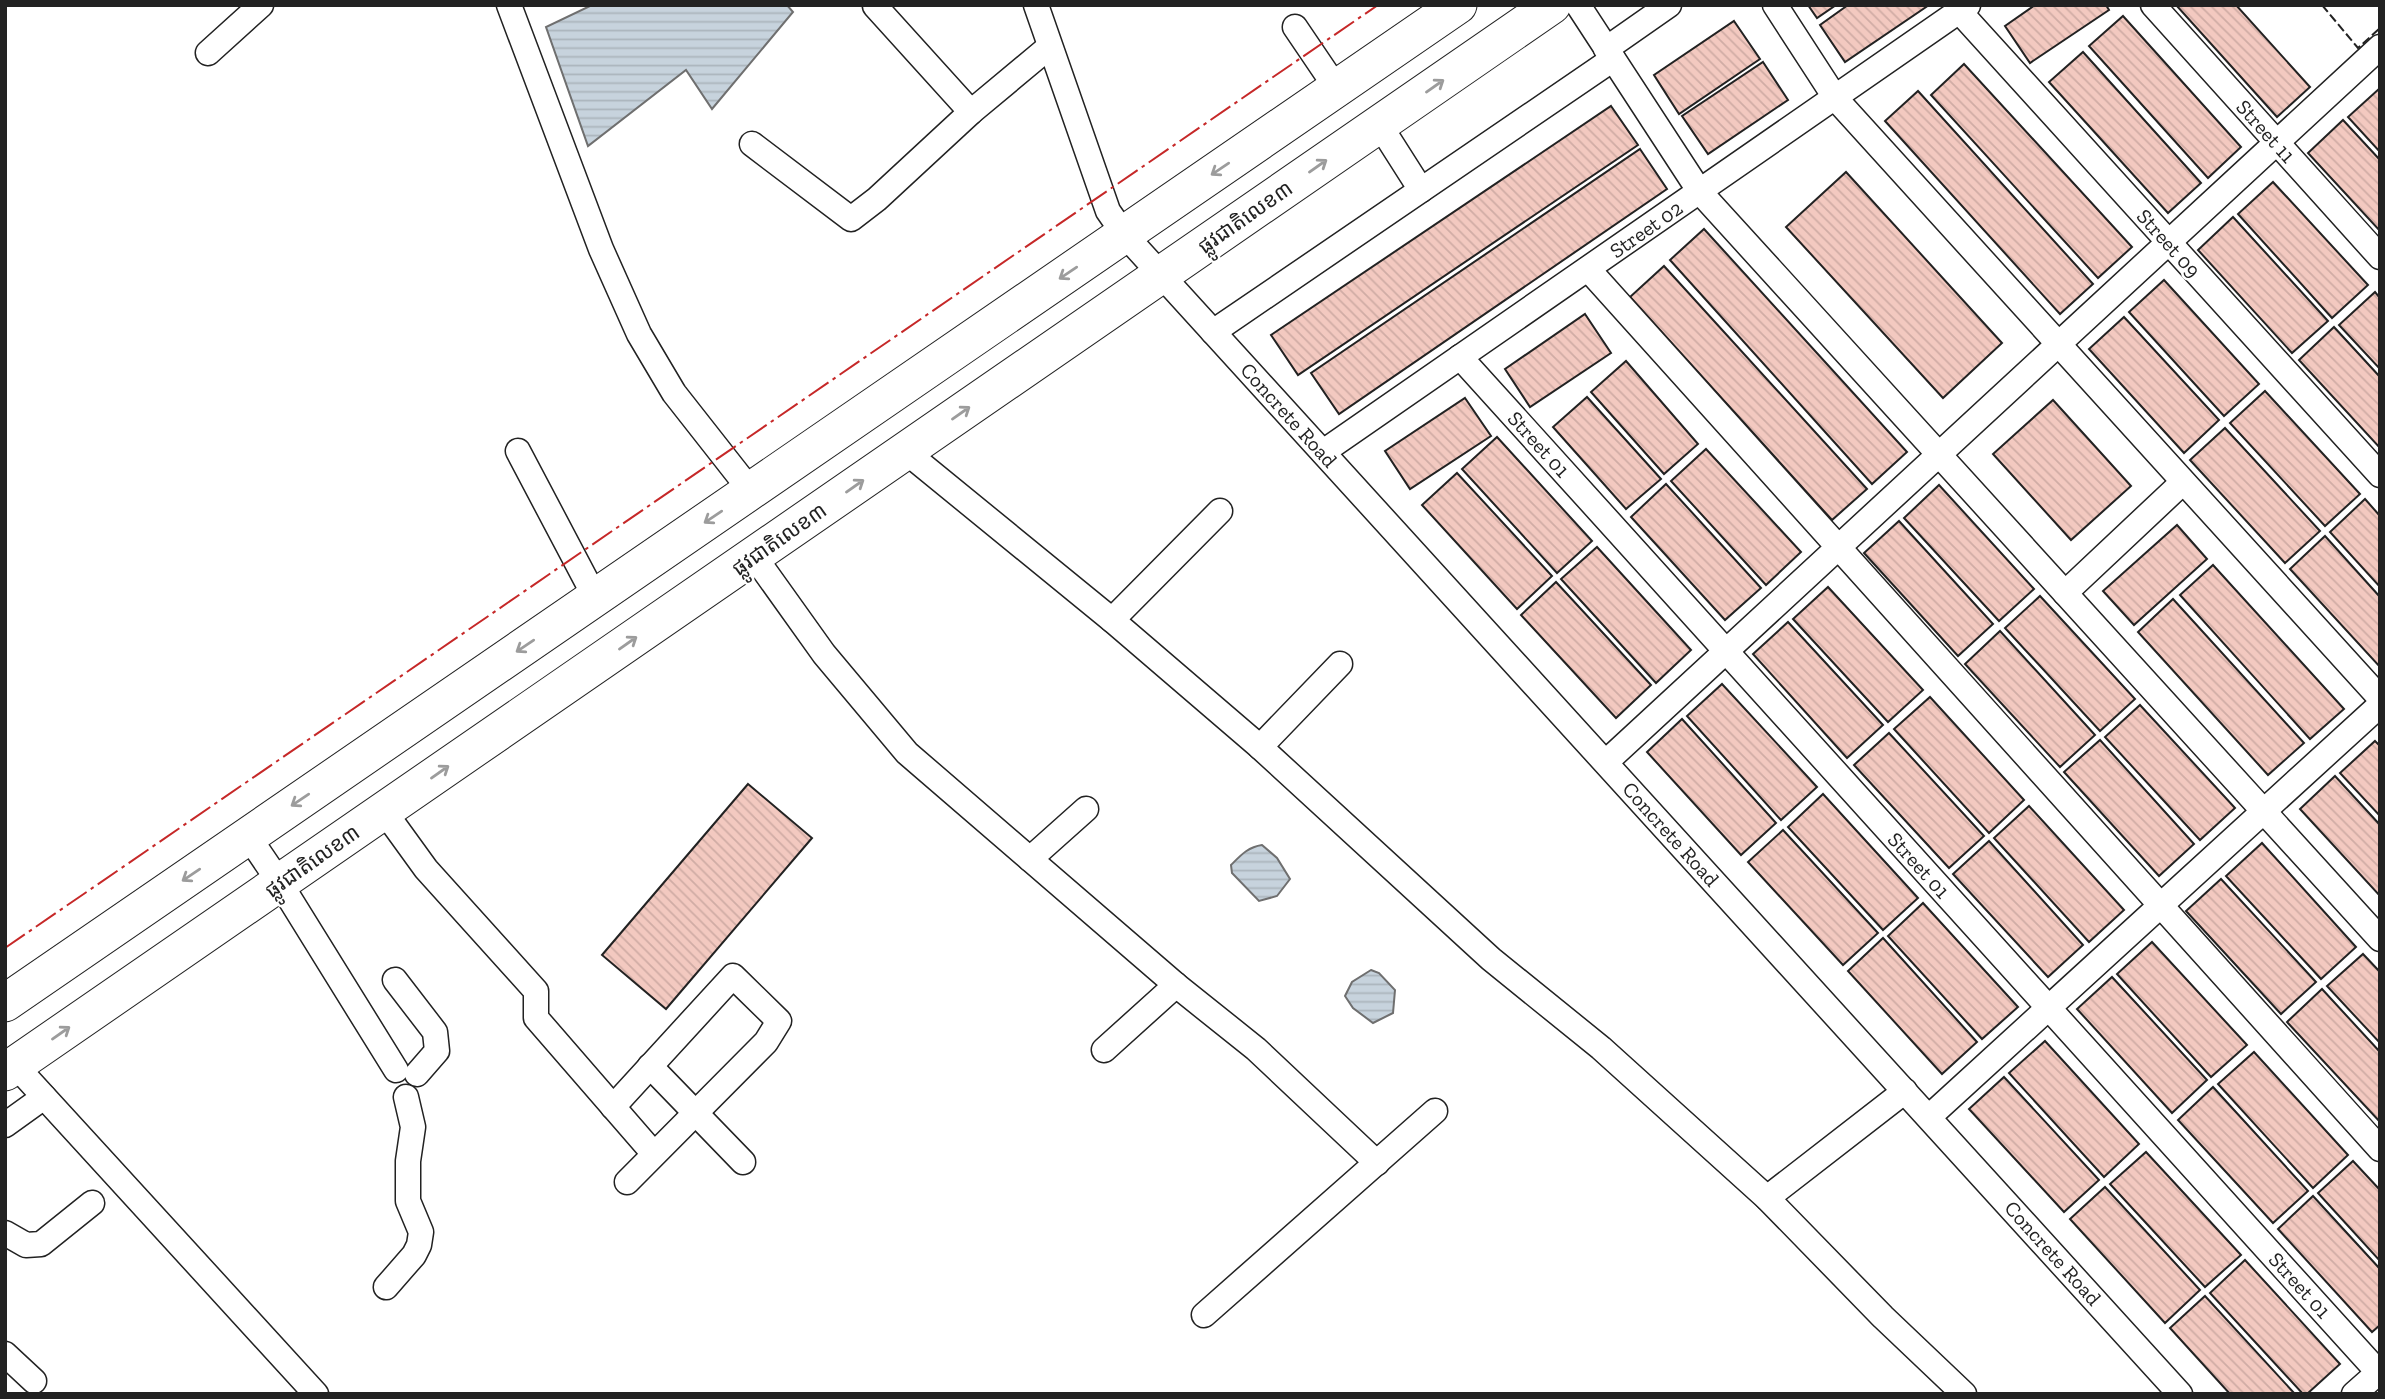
<svg xmlns="http://www.w3.org/2000/svg" width="2385" height="1399" viewBox="0 0 2385 1399" font-family="'Zilla Slab','Noto Sans Khmer',serif">
  <style>
    .water { fill: url(#water-rules); stroke: #6f6f6f; stroke-width: 2 }
    .building { fill: url(#building-back-hatch); stroke: #222; stroke-width: 2 }
    .lines { fill: none; stroke-linecap: round; stroke-linejoin: round }
    .minor-casing { stroke: #222; stroke-width: 27 }
    .highway-casing { stroke: #222; stroke-width: 39 }
    .minor { stroke: #fff; stroke-width: 24 }
    .highway { stroke: #fff; stroke-width: 37 }
    .fence { stroke: #222; stroke-width: 2; stroke-dasharray: 9 3.5; stroke-linecap: butt }
    .power { stroke: #c62828; stroke-width: 2; stroke-dasharray: 24 5 3.5 5; stroke-linecap: butt }
    .oneway { stroke: #9c9c9c }
    .labels { text-anchor: middle; dominant-baseline: central; stroke-width: 5; stroke-linejoin: round; paint-order: stroke }
    .street-label { font-size: 21px; fill: #222; stroke: #fff }
  </style>
  <defs>
    <pattern id="water-rules" width="6" height="5" patternUnits="userSpaceOnUse" patternTransform="scale(1.75)"><rect width="6" height="5" fill="#c7d3dd"/><path d="M0 2.5h6" fill="none" stroke="#abb5bd"/></pattern>
    <pattern id="building-back-hatch" width="6" height="6" patternUnits="userSpaceOnUse" patternTransform="scale(1.75)"><rect width="6" height="6" fill="#f3c9c0"/><path d="M-1 5l2 2M0 0l6 6M5-1l2 2" fill="none" stroke="#d0aca5"/></pattern>
  </defs>
  <rect width="100%" height="100%" fill="#fff"/>
  <g class="water">
    <path d="M592,5H787L793,12L712,109L686,70L588,146L546,27Z"/>
    <path d="M1262,845L1277,858L1290,879L1277,896L1259,901L1232,873L1231,865C1241,855 1248,847 1262,845Z"/>
    <path d="M1371,970L1379,973L1395,990L1393,1013L1373,1023L1353,1008L1345,996L1352,982Z"/>
  </g>
  <g class="building">
    <path d="M1808,5H1836L1817,18Z"/>
    <path d="M1848,5H1929L1845,62L1820,25Z"/>
    <path d="M2035,5H2106L2109,10L2030,63L2005,26Z"/>
    <path d="M2176,5H2236L2310,87L2277,117Z"/>
    <path d="M2123,16L2241,147L2208,178L2089,46Z"/>
    <path d="M1734,21L1760,59L1679,114L1654,75Z"/>
    <path d="M2083,52L2201,183L2168,213L2049,82Z"/>
    <path d="M1763,62L1788,100L1708,154L1682,116Z"/>
    <path d="M1964,64L2132,247L2098,278L1931,95Z"/>
    <path d="M2380,88V152L2348,117Z"/>
    <path d="M1918,91L2093,284L2060,314L1885,121Z"/>
    <path d="M1611,106L1638,145L1298,375L1271,335Z"/>
    <path d="M2343,120L2380,160V231L2308,153Z"/>
    <path d="M1640,149L1667,189L1339,414L1311,373Z"/>
    <path d="M1846,172L2002,343L1943,398L1786,227Z"/>
    <path d="M2273,182L2368,285L2332,318L2238,214Z"/>
    <path d="M2233,217L2328,321L2292,353L2198,250Z"/>
    <path d="M1704,229L1907,452L1872,484L1670,260Z"/>
    <path d="M1664,266L1867,489L1832,520L1630,297Z"/>
    <path d="M2164,280L2259,384L2224,416L2129,312Z"/>
    <path d="M2375,292L2380,298V369L2339,325Z"/>
    <path d="M1585,314L1611,353L1530,407L1505,369Z"/>
    <path d="M2124,317L2219,420L2184,453L2089,349Z"/>
    <path d="M2334,327L2380,377V448L2299,360Z"/>
    <path d="M1626,361L1698,444L1664,474L1591,392Z"/>
    <path d="M2265,391L2360,494L2325,526L2230,423Z"/>
    <path d="M1587,397L1661,479L1626,509L1553,427Z"/>
    <path d="M1465,398L1491,436L1410,489L1385,451Z"/>
    <path d="M2053,400L2131,486L2071,540L1993,454Z"/>
    <path d="M2225,428L2320,531L2285,563L2190,460Z"/>
    <path d="M1497,437L1592,541L1557,573L1462,469Z"/>
    <path d="M1706,449L1801,552L1766,585L1671,481Z"/>
    <path d="M1457,473L1552,576L1517,609L1422,505Z"/>
    <path d="M1666,484L1761,588L1725,620L1631,517Z"/>
    <path d="M1939,485L2034,589L1999,621L1904,518Z"/>
    <path d="M2365,499L2380,516V587L2330,532Z"/>
    <path d="M1899,521L1993,624L1958,656L1864,553Z"/>
    <path d="M2177,525L2207,559L2134,625L2103,591Z"/>
    <path d="M2325,536L2380,597V667L2290,569Z"/>
    <path d="M1597,547L1691,650L1656,683L1561,579Z"/>
    <path d="M2213,565L2344,709L2310,739L2180,595Z"/>
    <path d="M1556,582L1651,685L1616,718L1521,615Z"/>
    <path d="M1828,587L1923,690L1888,722L1793,619Z"/>
    <path d="M2040,596L2135,699L2100,731L2005,628Z"/>
    <path d="M2173,599L2304,743L2268,775L2138,632Z"/>
    <path d="M1788,622L1883,725L1847,758L1753,654Z"/>
    <path d="M2000,631L2095,735L2060,767L1965,664Z"/>
    <path d="M1722,684L1817,787L1781,820L1687,716Z"/>
    <path d="M1930,697L2024,800L1989,833L1894,729Z"/>
    <path d="M2140,705L2235,808L2200,840L2105,737Z"/>
    <path d="M1682,719L1776,823L1741,855L1647,752Z"/>
    <path d="M1889,733L1984,836L1949,868L1854,765Z"/>
    <path d="M2100,740L2194,844L2159,876L2064,772Z"/>
    <path d="M2375,741L2380,746V816L2340,773Z"/>
    <path d="M2335,776L2380,825V896L2300,809Z"/>
    <path d="M748,784L812,838L666,1009L602,955Z"/>
    <path d="M1823,794L1918,898L1883,930L1788,827Z"/>
    <path d="M2029,806L2124,910L2089,942L1994,838Z"/>
    <path d="M1783,830L1878,933L1843,965L1748,862Z"/>
    <path d="M1989,841L2083,945L2048,977L1953,874Z"/>
    <path d="M2262,843L2356,947L2321,979L2226,876Z"/>
    <path d="M2221,879L2316,982L2281,1014L2186,911Z"/>
    <path d="M1923,903L2018,1007L1982,1039L1888,936Z"/>
    <path d="M1883,938L1977,1042L1942,1074L1848,971Z"/>
    <path d="M2152,942L2247,1045L2211,1077L2117,974Z"/>
    <path d="M2363,954L2380,972V1043L2327,986Z"/>
    <path d="M2112,977L2207,1080L2172,1113L2077,1009Z"/>
    <path d="M2322,989L2380,1052V1122L2287,1022Z"/>
    <path d="M2045,1041L2139,1144L2104,1177L2009,1073Z"/>
    <path d="M2254,1052L2348,1155L2313,1188L2218,1084Z"/>
    <path d="M2004,1077L2099,1180L2064,1212L1969,1109Z"/>
    <path d="M2213,1087L2308,1191L2273,1223L2178,1120Z"/>
    <path d="M2146,1152L2241,1255L2205,1287L2110,1184Z"/>
    <path d="M2353,1161L2380,1190V1261L2318,1193Z"/>
    <path d="M2105,1187L2200,1290L2165,1323L2070,1219Z"/>
    <path d="M2313,1196L2380,1269V1325L2372,1332L2278,1229Z"/>
    <path d="M2245,1260L2340,1364L2307,1394H2303L2210,1293Z"/>
    <path d="M2205,1296L2295,1394H2230L2170,1328Z"/>
  </g>
  <g class="lines">
    <defs>
      <g id="minor">
        <path d="M509,5L601,249L639,334L674,393L751,491"/>
        <path d="M1036,5L1108,211L1124,234L2180,1394"/>
        <path d="M1578,5L1700,192L2380,939"/>
        <path d="M1775,5L1836,99L2380,698"/>
        <path d="M2153,5L2380,257"/>
        <path d="M875,6L971,112"/>
        <path d="M1959,11L2380,475"/>
        <path d="M1295,27L1337,89"/>
        <path d="M1606,49L1669,5"/>
        <path d="M208,53L261,5"/>
        <path d="M1379,124L1421,190"/>
        <path d="M752,144L851,219L877,199L971,112L1049,47"/>
        <path d="M1588,269L2380,1149"/>
        <path d="M1213,332L1613,59"/>
        <path d="M1460,357L2378,1372"/>
        <path d="M518,451L595,597"/>
        <path d="M905,451L1112,620L1260,747L1491,959L1601,1048L1767,1198L1883,1317L1964,1394"/>
        <path d="M1323,452L1968,5"/>
        <path d="M754,556L824,654L907,753L1176,985L1256,1049L1377,1163"/>
        <path d="M2065,593L2183,482"/>
        <path d="M1112,620L1220,511"/>
        <path d="M1260,747L1340,664"/>
        <path d="M1606,762L2380,47"/>
        <path d="M384,811L426,869L536,991V1018L654,1154"/>
        <path d="M248,836L280,883L396,1070"/>
        <path d="M1030,859L1086,809"/>
        <path d="M395,980L435,1032L437,1051L417,1074"/>
        <path d="M1104,1050L1176,985"/>
        <path d="M15,1065L316,1394"/>
        <path d="M650,1066L743,1162"/>
        <path d="M613,1107L733,976L779,1021L766,1042L627,1182"/>
        <path d="M1929,1117L2380,705"/>
        <path d="M5,1125L44,1097"/>
        <path d="M1767,1198L1905,1091"/>
        <path d="M5,1233L26,1245L41,1244L92,1203"/>
        <path d="M386,1287L414,1255L419,1245L421,1232L408,1201V1161L413,1127L406,1097"/>
        <path d="M1204,1315L1435,1111"/>
        <path d="M5,1354L34,1381"/>
        <path d="M2354,1394L2380,1371"/>
      </g>
      <g id="highway">
        <path d="M5,1003L1458,5"/>
        <path d="M5,1072L1552,5"/>
      </g>
    </defs>
    <use href="#minor" class="minor-casing"/>
    <use href="#highway" class="highway-casing"/>
    <use href="#minor" class="minor"/>
    <use href="#highway" class="highway"/>
    <path class="fence" d="M2322,5L2358,48L2380,28"/>
    <path class="power" d="M5,948L1378,5"/>
  </g>
  <defs><path id="oneway-shaft" d="M-6 0H5M1.5-3L5.5 0L1.5 3" fill="none" stroke-width="1.6" stroke-linecap="round" stroke-linejoin="round" transform="scale(1.75)"/></defs>
  <g class="oneway">
    <use href="#oneway-shaft" transform="translate(1435 86) rotate(-35)"/>
    <use href="#oneway-shaft" transform="translate(1318 166) rotate(-35)"/>
    <use href="#oneway-shaft" transform="translate(1220 169) rotate(146)"/>
    <use href="#oneway-shaft" transform="translate(1068 273) rotate(146)"/>
    <use href="#oneway-shaft" transform="translate(961 413) rotate(-35)"/>
    <use href="#oneway-shaft" transform="translate(855 486) rotate(-35)"/>
    <use href="#oneway-shaft" transform="translate(713 517) rotate(146)"/>
    <use href="#oneway-shaft" transform="translate(628 643) rotate(-35)"/>
    <use href="#oneway-shaft" transform="translate(525 646) rotate(146)"/>
    <use href="#oneway-shaft" transform="translate(440 772) rotate(-35)"/>
    <use href="#oneway-shaft" transform="translate(300 800) rotate(146)"/>
    <use href="#oneway-shaft" transform="translate(191 875) rotate(146)"/>
    <use href="#oneway-shaft" transform="translate(61 1033) rotate(-35)"/>
  </g>
  <g class="labels">
    <g class="street-label">
      <text transform="translate(2266 131) rotate(48)">Street 11</text>
      <text transform="translate(1245 217) rotate(-35)">ផ្លូវជាតិលេខ៣</text>
      <text transform="translate(1646 229) rotate(-35)">Street 02</text>
      <text transform="translate(2169 243) rotate(48)">Street 09</text>
      <text transform="translate(1289 415) rotate(48)">Concrete Road</text>
      <text transform="translate(1539 444) rotate(48)">Street 01</text>
      <text transform="translate(779 539) rotate(-35)">ផ្លូវជាតិលេខ៣</text>
      <text transform="translate(1671 834) rotate(48)">Concrete Road</text>
      <text transform="translate(312 861) rotate(-35)">ផ្លូវជាតិលេខ៣</text>
      <text transform="translate(1919 865) rotate(48)">Street 01</text>
      <text transform="translate(2053 1253) rotate(48)">Concrete Road</text>
      <text transform="translate(2300 1285) rotate(48)">Street 01</text>
    </g>
  </g>
  <rect width="2385" height="1399" fill="none" stroke="#222222" stroke-width="14"/>
</svg>
